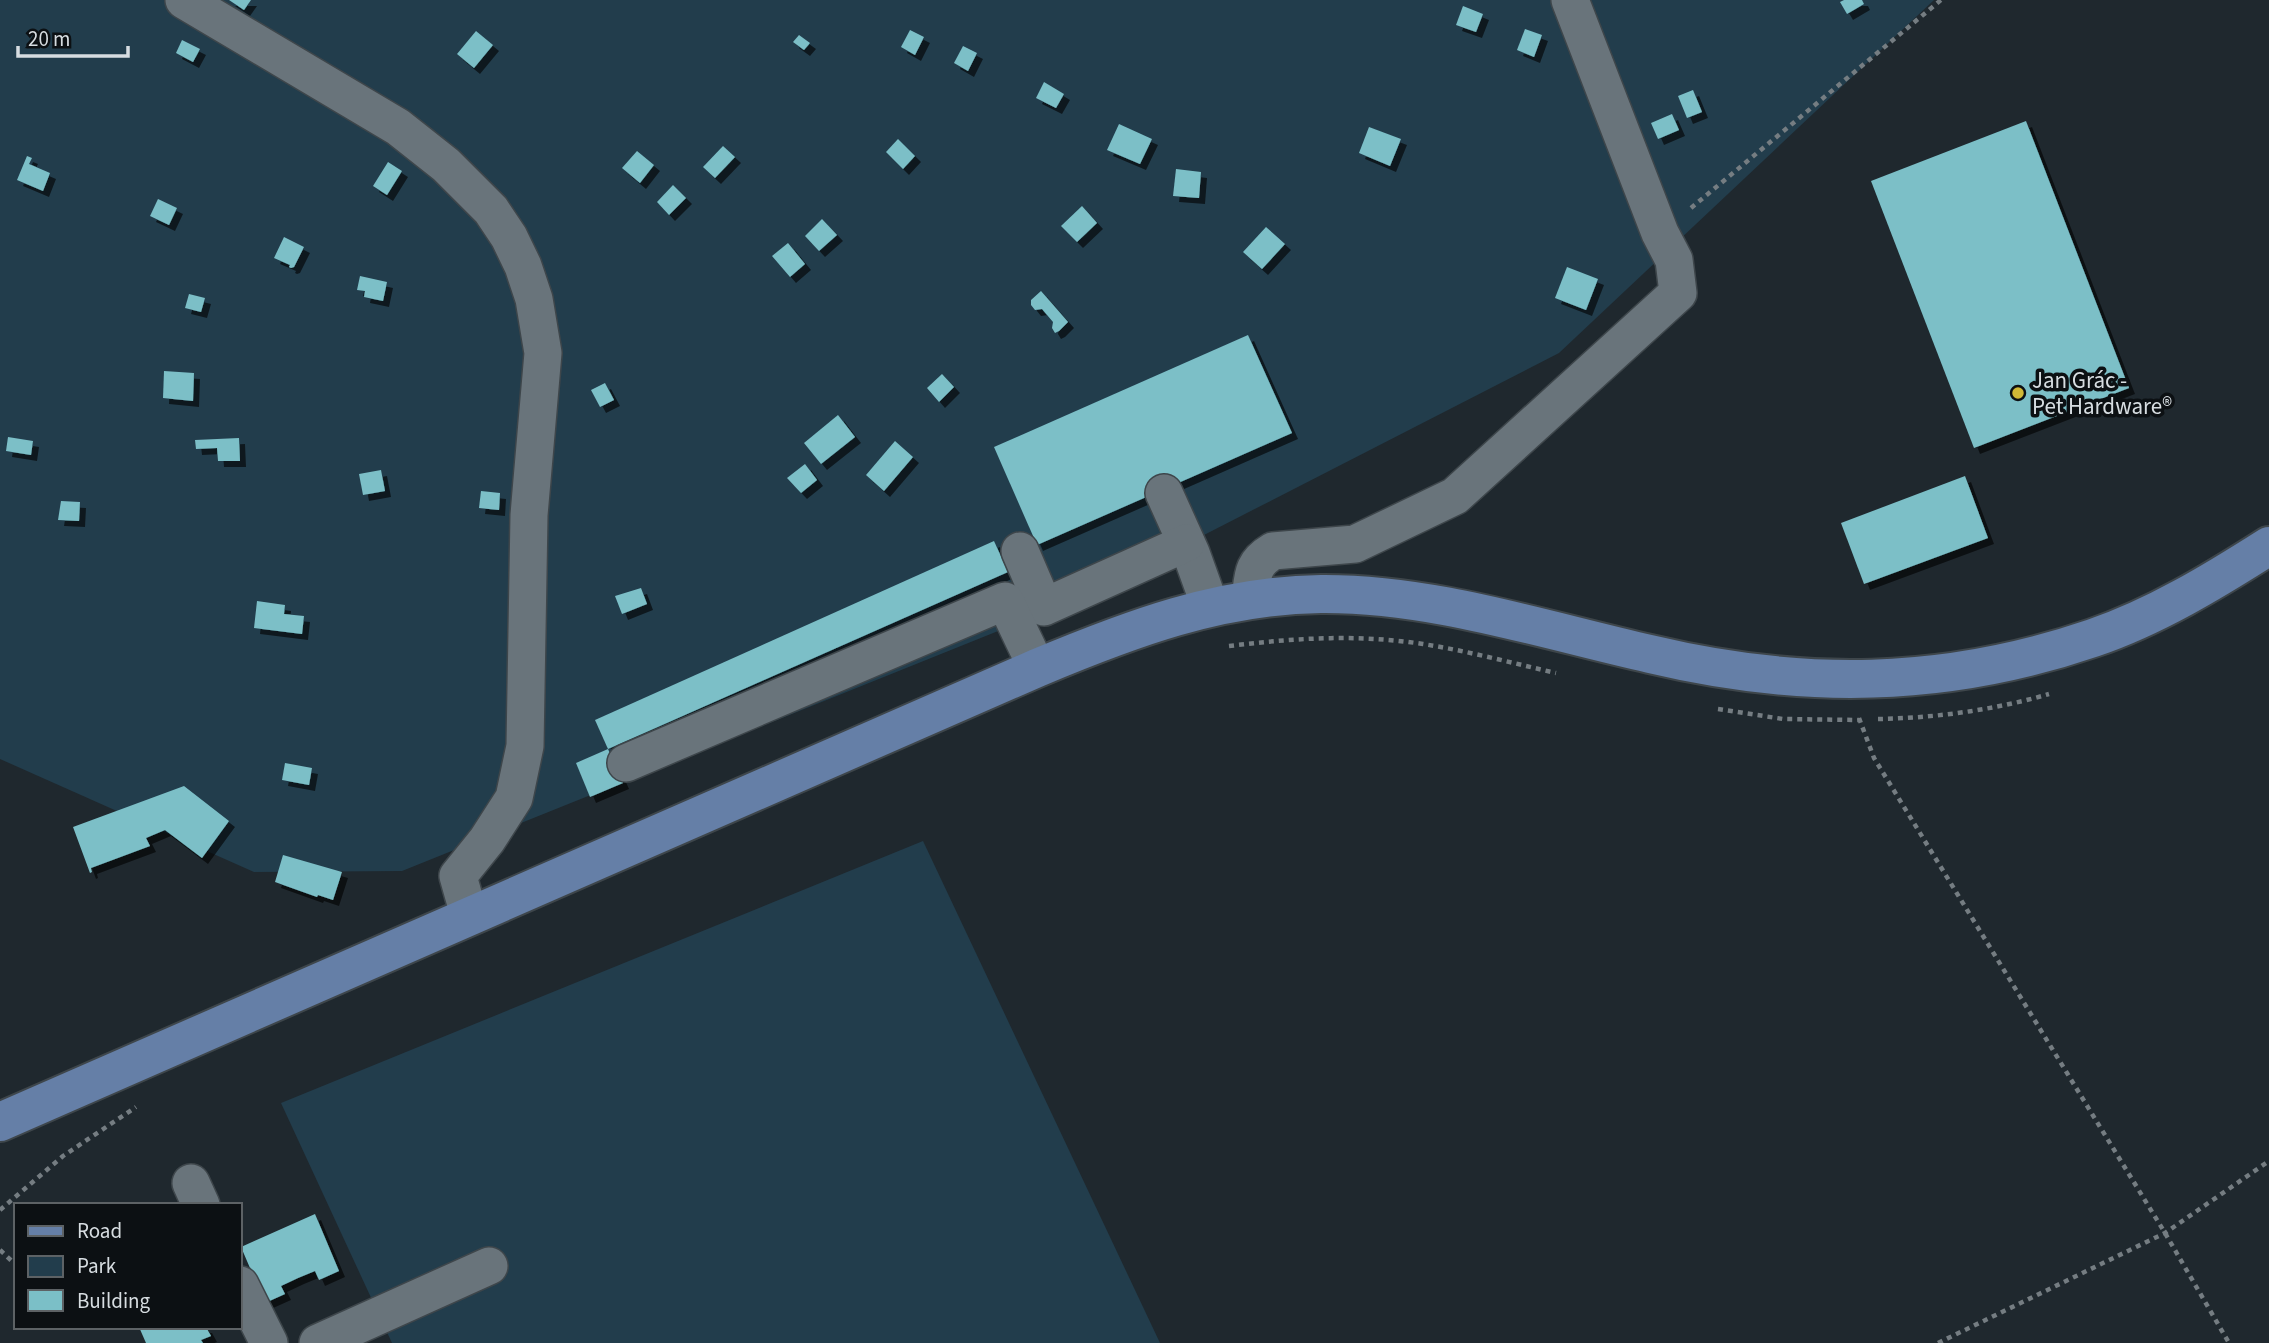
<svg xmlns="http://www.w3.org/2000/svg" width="2269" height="1343" viewBox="0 0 2269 1343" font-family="'Source Sans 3',sans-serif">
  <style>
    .green { fill: #223d4c }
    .building { fill: #7bbfc7; filter: url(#shadow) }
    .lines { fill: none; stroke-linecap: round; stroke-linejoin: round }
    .minor-casing { stroke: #3e464b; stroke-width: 40 }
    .major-casing { stroke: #3e464b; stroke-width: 42 }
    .path { stroke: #757d82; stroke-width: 4.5; stroke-dasharray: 5 5; stroke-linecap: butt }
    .minor { stroke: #69747b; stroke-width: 37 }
    .major { stroke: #657fa7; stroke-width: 38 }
    .poi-dot { fill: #d0b836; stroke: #0c1013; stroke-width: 2.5 }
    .labels { text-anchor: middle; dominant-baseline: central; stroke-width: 7; stroke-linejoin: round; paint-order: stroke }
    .poi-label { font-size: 23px; fill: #d7dde1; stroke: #0c1013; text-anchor: start }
  </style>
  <defs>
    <filter id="shadow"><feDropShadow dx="6" dy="6" stdDeviation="0" flood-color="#0009"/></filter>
  </defs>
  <rect width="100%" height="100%" fill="#1f282e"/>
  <g class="green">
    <path d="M0,0H1934L1559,353L1085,596L402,871L254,872L0,759Z"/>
    <path d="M923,841L1160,1343H392L281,1103Z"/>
  </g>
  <g class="building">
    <path d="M229,0H251L244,10Z"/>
    <path d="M1844,0H1862L1864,4L1847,14L1840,2Z"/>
    <path d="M1463,6L1483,14L1476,32L1456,25Z"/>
    <path d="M1525,29L1542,35L1534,57L1517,50Z"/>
    <path d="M910,30L924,37L915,55L901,47Z"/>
    <path d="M476,31L493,45L474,68L457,54Z"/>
    <path d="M799,35L810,43L804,50L793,42Z"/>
    <path d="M182,40L200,49L193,62L176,53Z"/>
    <path d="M963,46L977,53L968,71L954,63Z"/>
    <path d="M1044,82L1064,94L1056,108L1036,98Z"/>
    <path d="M1693,90L1702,112L1687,118L1678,96Z"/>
    <path d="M1672,114L1679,130L1658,139L1651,123Z"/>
    <path d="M2026,121L2129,388L1974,448L1871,181Z"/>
    <path d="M1119,124L1152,139L1140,164L1107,150Z"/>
    <path d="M1369,127L1401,139L1390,166L1359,153Z"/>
    <path d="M898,139L915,156L903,169L886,152Z"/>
    <path d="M723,146L735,157L715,178L703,167Z"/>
    <path d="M637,151L654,165L640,183L622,168Z"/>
    <path d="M27,156L32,158L29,164L50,173L43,191L17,180Z"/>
    <path d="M388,162L402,171L387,195L373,186Z"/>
    <path d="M1176,169L1201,172L1199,198L1173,196Z"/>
    <path d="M673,185L686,198L669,215L657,202Z"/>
    <path d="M158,199L177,208L169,225L150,216Z"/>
    <path d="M1082,206L1097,223L1077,242L1061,226Z"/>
    <path d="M822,219L837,235L819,251L805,236Z"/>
    <path d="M1266,227L1285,244L1262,269L1243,252Z"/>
    <path d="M284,237L304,247L294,267L291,268L289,267L290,265L274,258Z"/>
    <path d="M788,243L805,264L790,277L772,256Z"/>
    <path d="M1567,267L1598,279L1586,310L1555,298Z"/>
    <path d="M360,276L387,282L383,301L364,297L365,291L357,290Z"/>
    <path d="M1041,291L1068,322L1059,331L1055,333L1052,328L1053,322L1042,309L1035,310L1031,305V300Z"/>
    <path d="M189,294L205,298L201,312L185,308Z"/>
    <path d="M1248,335L1292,433L1037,545L994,447Z"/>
    <path d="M164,371L194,373L193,401L163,398Z"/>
    <path d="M942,374L954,387L939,402L927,388Z"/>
    <path d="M605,383L614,400L600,407L591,390Z"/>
    <path d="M838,415L855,437L821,464L804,443Z"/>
    <path d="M8,437L33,441L31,455L6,451Z"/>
    <path d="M239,438L240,461H218L217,448L196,449L195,440Z"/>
    <path d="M895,441L913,457L884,491L866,475Z"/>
    <path d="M805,464L817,480L801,493L787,478Z"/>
    <path d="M381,470L385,491L363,495L359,474Z"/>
    <path d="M1965,476L1988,538L1864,584L1841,523Z"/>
    <path d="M481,491L500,493L499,510L479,508Z"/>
    <path d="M61,501L80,502L79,521L58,520Z"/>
    <path d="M994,541L1008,572L608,749L595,720Z"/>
    <path d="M641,588L647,604L622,614L615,596Z"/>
    <path d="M257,601L285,605L284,614L304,616L302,634L254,628Z"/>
    <path d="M608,749L623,783L590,797L576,763Z"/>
    <path d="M285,763L312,768L309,785L282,780Z"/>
    <path d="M184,786L229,821L202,858L165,830L146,838L150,846L91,868L92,872L90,873L73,827Z"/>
    <path d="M283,855L342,872L333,900L318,895L317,897L275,882Z"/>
    <path d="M315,1214L339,1271L319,1280L315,1271L298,1278L281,1286L285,1294L265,1303L241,1247Z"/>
    <path d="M139,1327H206L211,1336L201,1340L203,1343H146Z"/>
  </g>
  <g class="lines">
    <defs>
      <g id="minor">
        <path d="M184,0L398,127L446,165L491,210L509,237L523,266L534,299L543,353L529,515L525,746L514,798L487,840L458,876L469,915"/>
        <path d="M1164,493L1191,553L1210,606"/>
        <path d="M1020,551L1044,607L1186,543"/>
        <path d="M1250,600C1253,576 1251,564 1273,551L1355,544L1455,496L1678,293L1674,260L1660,233L1570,0"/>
        <path d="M626,763L1005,601L1037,668"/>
        <path d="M191,1183L201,1205"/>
        <path d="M240,1285L269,1343"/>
        <path d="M318,1343L489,1266"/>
      </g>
      <path id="major" d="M0,1122L1037,668C1130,629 1220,595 1321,594C1432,593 1543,630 1650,654C1801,690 1944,689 2093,638C2155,617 2214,581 2269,546"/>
    </defs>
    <use href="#minor" class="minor-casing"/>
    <use href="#major" class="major-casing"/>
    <g class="path">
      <path d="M1691,208L1941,0"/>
      <path d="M1229,646C1295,638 1357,634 1423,644C1468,651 1512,663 1556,673"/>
      <path d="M1718,709L1783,719L1859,720"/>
      <path d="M1859,718L1874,758L2165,1233L2229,1343"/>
      <path d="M1878,719C1935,718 1994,710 2049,694"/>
      <path d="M0,1210L63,1156L136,1107"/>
      <path d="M0,1250L16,1265"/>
      <path d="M1938,1343L2165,1233L2269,1161"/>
    </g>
    <use href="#minor" class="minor"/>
    <use href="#major" class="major"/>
  </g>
  <circle class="poi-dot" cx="2018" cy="393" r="7"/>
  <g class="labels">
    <g class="poi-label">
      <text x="2032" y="380">Jan Grác -<tspan x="2032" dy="26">Pet Hardware®</tspan></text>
    </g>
  </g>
  <rect x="14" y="1203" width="228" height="126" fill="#0c1013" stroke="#5d6265" stroke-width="2"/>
  <rect x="28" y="1226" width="35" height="10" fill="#657fa7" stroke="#5d6265" stroke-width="2"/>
  <text x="77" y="1238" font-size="21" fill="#d7dde1">Road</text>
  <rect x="28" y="1256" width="35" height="21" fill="#223d4c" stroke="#5d6265" stroke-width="2"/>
  <text x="77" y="1273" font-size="21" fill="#d7dde1">Park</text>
  <rect x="28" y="1290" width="35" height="21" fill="#7bbfc7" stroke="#5d6265" stroke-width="2"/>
  <text x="77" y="1308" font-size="21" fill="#d7dde1">Building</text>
  <path d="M18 46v10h110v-10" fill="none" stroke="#d7dde1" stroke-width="3.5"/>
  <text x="28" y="46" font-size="21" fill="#d7dde1" stroke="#0c1013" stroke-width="5" paint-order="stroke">20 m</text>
</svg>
